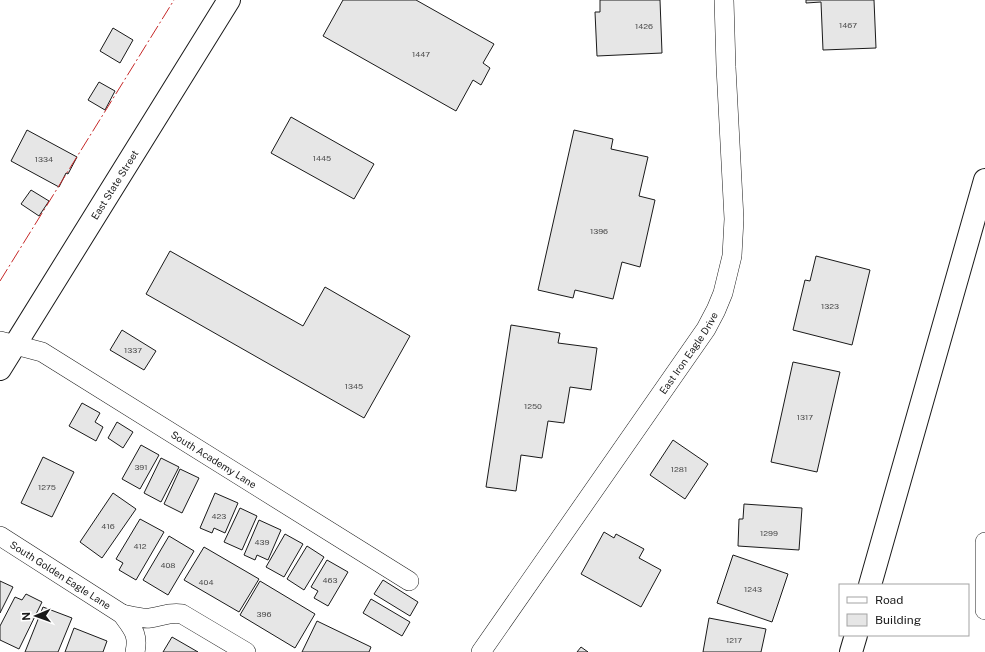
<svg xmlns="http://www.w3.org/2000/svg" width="985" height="652" viewBox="0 0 985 652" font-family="'Public Sans',sans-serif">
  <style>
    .building { fill: #e6e6e6; stroke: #1a1a1a }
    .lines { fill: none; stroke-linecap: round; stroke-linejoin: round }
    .minor-casing { stroke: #1a1a1a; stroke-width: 20 }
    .major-casing { stroke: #1a1a1a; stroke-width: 24 }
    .highway-casing { stroke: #1a1a1a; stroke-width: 24 }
    .minor { stroke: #fff; stroke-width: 19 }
    .major { stroke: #fff; stroke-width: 22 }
    .highway { stroke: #fff; stroke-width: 22 }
    .power { stroke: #c62828; stroke-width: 1; stroke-dasharray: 14 3 2 3; stroke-linecap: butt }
    .labels { text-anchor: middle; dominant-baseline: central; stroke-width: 3; stroke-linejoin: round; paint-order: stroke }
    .number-label { font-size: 8px; fill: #4d4d4d }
    .street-label { font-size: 10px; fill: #1a1a1a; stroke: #fff }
  </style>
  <rect width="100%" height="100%" fill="#fff"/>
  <g class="building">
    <path d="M343,0H416L494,44L483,63L490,68L481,85L473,80L456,111L323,36Z"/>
    <path d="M600,0H660L662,53L597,56L595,12H600Z"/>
    <path d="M806,0H874L876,48L823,50L821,2L806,3Z"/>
    <path d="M113,28L133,40L120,63L100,51Z"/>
    <path d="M99,82L115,91L105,110L88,100Z"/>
    <path d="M291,117L374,164L354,199L271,153Z"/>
    <path d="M27,130L77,157L68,174L66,173L59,187L11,161Z"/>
    <path d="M574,130L613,139L611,149L648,157L639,196L655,200L640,267L622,262L613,299L575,290L573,298L538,290Z"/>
    <path d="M31,190L49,201L39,216L21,204Z"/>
    <path d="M170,251L303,326L325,287L410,336L364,418L146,294Z"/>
    <path d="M816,256L870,270L852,345L793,330L805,280L810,281Z"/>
    <path d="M511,325L560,333L558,343L597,348L591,390L570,387L564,423L548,421L542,458L521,455L516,491L486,487Z"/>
    <path d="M122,330L156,351L144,370L110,350Z"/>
    <path d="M793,362L840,372L817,472L771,462Z"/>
    <path d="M82,403L100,413L95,422L103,427L96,441L69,426Z"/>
    <path d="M117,422L133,432L123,448L108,438Z"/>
    <path d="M673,440L708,464L685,499L650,475Z"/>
    <path d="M141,445L159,455L140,489L122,479Z"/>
    <path d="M43,457L74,472L52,517L21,503Z"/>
    <path d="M161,458L179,467L161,502L144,493Z"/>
    <path d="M180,469L199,478L182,513L164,504Z"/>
    <path d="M113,493L136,509L102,558L80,542Z"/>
    <path d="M215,493L238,503L225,533L214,528L212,533L200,528Z"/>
    <path d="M744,504L802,508L799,550L738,546L739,519H743Z"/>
    <path d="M240,508L257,516L242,550L224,542Z"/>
    <path d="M140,519L164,532L136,580L119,570L123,563L116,559Z"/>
    <path d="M259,520L281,530L268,560L257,555L255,560L244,555Z"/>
    <path d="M604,532L614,538L616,534L644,549L639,558L661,570L641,607L581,574Z"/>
    <path d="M285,534L303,544L284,577L266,567Z"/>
    <path d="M169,536L194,551L168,595L143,580Z"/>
    <path d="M307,546L324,557L304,590L287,579Z"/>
    <path d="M204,547L259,579L239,612L184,580Z"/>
    <path d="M733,555L788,574L772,622L717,603Z"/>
    <path d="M327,560L348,572L328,606L314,598L318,591L311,587Z"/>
    <path d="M383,580L418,602L410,616L374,594Z"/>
    <path d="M0,581L13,587L0,613Z"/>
    <path d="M260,581L315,614L295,648L240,615Z"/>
    <path d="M26,594L42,602L19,649L0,640V626L15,597L22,600Z"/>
    <path d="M371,599L410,622L402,636L363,613Z"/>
    <path d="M43,607L72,618L58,652H25Z"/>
    <path d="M709,618L766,629L761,652H703Z"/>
    <path d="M317,621L371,647L369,652H302Z"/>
    <path d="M74,628L107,641L103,652H65Z"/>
    <path d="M172,637L198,652H163Z"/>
    <path d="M581,647L588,652H577Z"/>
  </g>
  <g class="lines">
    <defs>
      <g id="minor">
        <path id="s1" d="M0,341L42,352L409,581"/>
        <path id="s2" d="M0,536L122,614"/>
        <path d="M985,542V610"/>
        <path d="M135,652C139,634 132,628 122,614C131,616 141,619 150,618C163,616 169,612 182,614L246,652"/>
        <path id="s3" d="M481,652L706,329L716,310L723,293L732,256L734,219L726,67L724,0"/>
      </g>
      <g id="major">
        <path id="s4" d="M0,369L229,0"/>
      </g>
      <g id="highway">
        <path d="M870,585L985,180"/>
        <path d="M851,652L856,635"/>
      </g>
    </defs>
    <use href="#minor" class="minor-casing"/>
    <use href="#major" class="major-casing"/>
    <use href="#highway" class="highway-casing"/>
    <use href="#minor" class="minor"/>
    <use href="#major" class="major"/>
    <use href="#highway" class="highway"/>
    <path class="power" d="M0,281L174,0"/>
  </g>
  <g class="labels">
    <g class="number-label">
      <text x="848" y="25">1467</text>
      <text x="644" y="26">1426</text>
      <text x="421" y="54">1447</text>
      <text x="322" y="158">1445</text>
      <text x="44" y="159">1334</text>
      <text x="599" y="231">1396</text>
      <text x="830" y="306">1323</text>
      <text x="133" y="350">1337</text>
      <text x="354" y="386">1345</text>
      <text x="533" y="406">1250</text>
      <text x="805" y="417">1317</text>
      <text x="141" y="467">391</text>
      <text x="679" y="469">1281</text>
      <text x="47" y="487">1275</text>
      <text x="219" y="516">423</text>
      <text x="108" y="526">416</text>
      <text x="769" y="533">1299</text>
      <text x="262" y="542">439</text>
      <text x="140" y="546">412</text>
      <text x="168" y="565">408</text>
      <text x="330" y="580">463</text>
      <text x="206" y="582">404</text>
      <text x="753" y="589">1243</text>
      <text x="264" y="614">396</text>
      <text x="734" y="640">1217</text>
    </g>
    <g class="street-label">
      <text stroke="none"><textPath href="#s4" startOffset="217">East State Street</textPath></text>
      <text stroke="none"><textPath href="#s3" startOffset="364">East Iron Eagle Drive</textPath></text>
      <text stroke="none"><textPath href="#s1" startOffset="246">South Academy Lane</textPath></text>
      <text stroke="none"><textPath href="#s2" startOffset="72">South Golden Eagle Lane</textPath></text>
    </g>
  </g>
  <rect x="839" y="584" width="130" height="52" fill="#ffffff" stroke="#a3a3a3"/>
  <rect x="847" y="597" width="20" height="6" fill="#ffffff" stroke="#a3a3a3"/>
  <text x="875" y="604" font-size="12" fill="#1a1a1a">Road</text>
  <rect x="847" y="614" width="20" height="12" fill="#e6e6e6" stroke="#a3a3a3"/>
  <text x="875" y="624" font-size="12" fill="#1a1a1a">Building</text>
  <g transform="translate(36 616) rotate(268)" stroke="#ffffff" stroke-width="3" paint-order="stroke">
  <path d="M0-3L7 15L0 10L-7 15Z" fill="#1a1a1a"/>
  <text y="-6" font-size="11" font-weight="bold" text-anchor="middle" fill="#1a1a1a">N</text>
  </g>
</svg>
